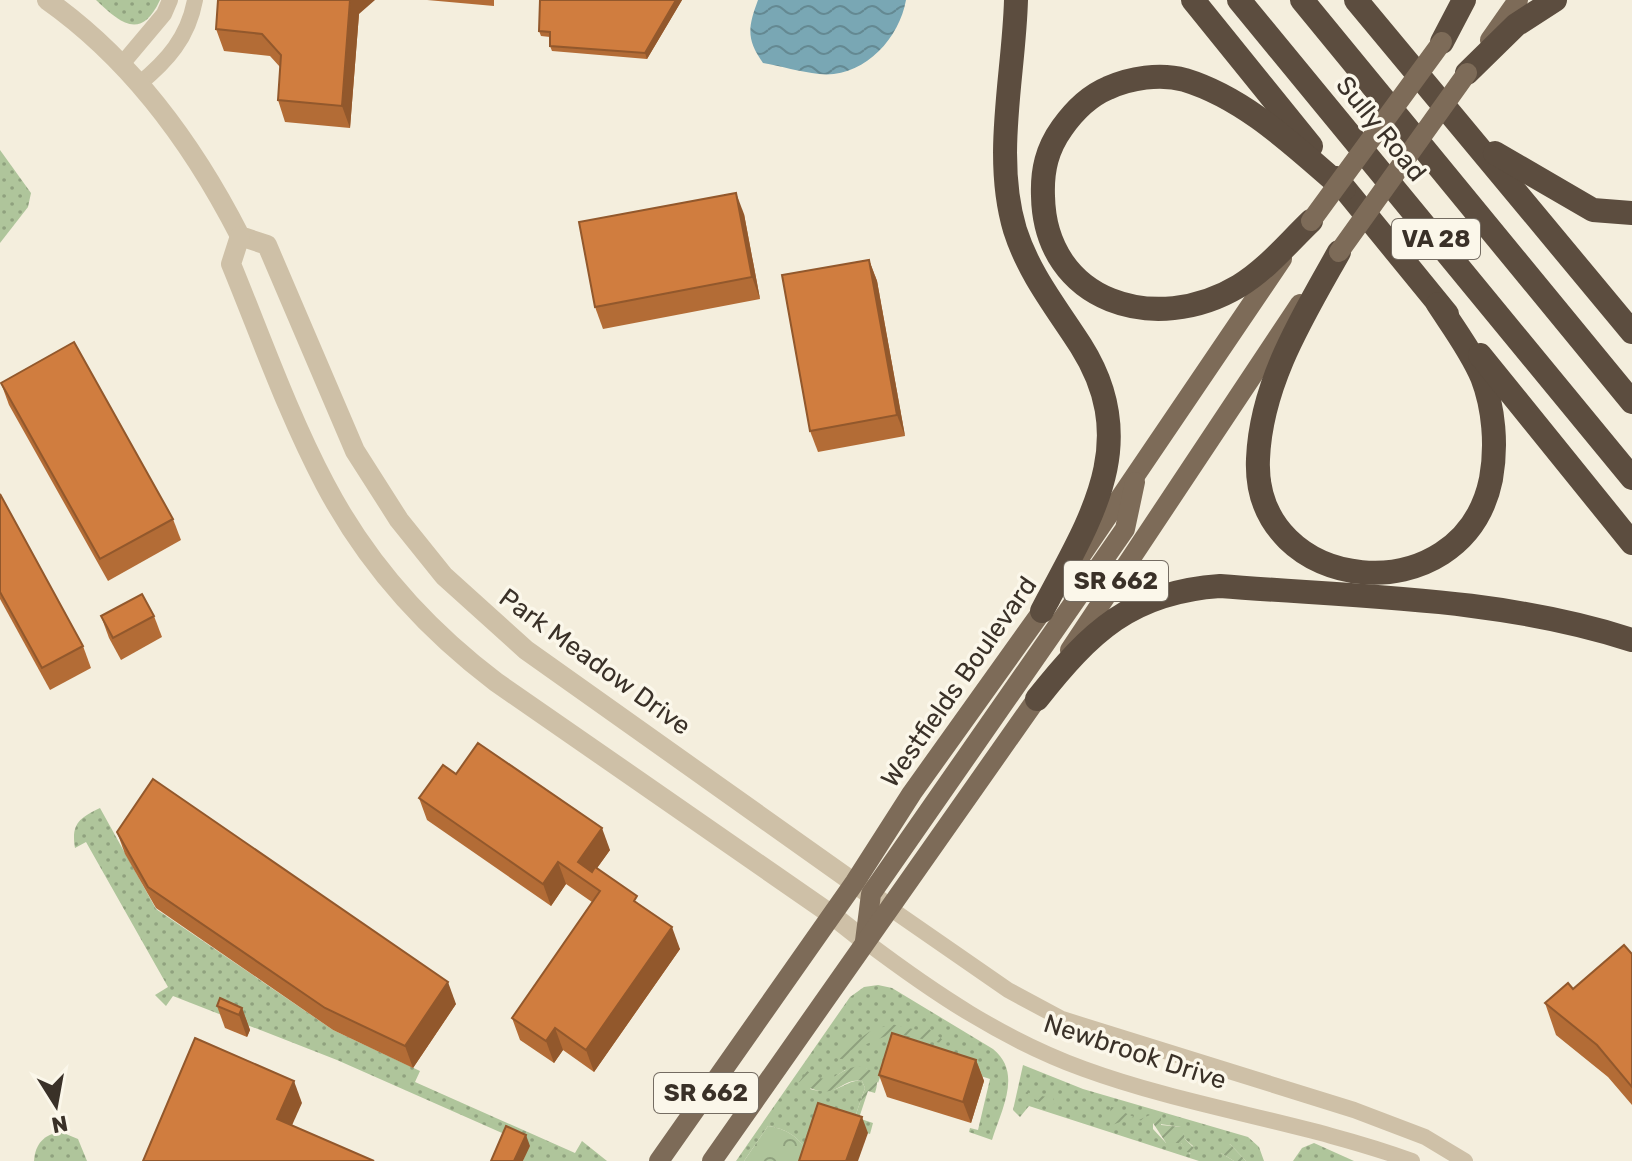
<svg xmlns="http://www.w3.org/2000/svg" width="1632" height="1161" viewBox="0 0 1632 1161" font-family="Rubik,sans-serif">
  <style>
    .grass { fill: url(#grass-dots); fill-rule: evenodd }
    .forest { fill: url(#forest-crowns) }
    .garden { fill: url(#garden-furrows) }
    .water { fill: url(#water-waves) }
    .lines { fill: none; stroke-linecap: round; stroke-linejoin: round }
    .minor { stroke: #cec0a7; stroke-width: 16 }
    .tertiary { stroke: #cec0a7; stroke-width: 20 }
    .primary { stroke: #7d6b58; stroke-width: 20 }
    .motorway { stroke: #5c4d3f; stroke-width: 24 }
    .primary-bridge { stroke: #7d6b58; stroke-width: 20 }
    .wall { fill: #b36c36 }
    .shaded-wall { fill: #92582c }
    .building { fill: #d07d3f; stroke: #92582c; stroke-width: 2 }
    .labels { text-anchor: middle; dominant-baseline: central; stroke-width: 7; stroke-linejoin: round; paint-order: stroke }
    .shield { fill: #fbf7ea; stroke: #746c62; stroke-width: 2 }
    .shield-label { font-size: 24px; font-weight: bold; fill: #3a3128 }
    .street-label { font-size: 26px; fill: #3a3128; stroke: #fbf7ea }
  </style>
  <defs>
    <pattern id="grass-dots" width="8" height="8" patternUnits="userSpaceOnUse" patternTransform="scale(2)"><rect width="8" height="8" fill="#afc59b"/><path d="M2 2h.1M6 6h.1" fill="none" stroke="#8fa17e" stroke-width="1.8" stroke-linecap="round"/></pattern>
    <pattern id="forest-crowns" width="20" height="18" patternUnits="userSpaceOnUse" patternTransform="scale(2)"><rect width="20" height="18" fill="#afc59b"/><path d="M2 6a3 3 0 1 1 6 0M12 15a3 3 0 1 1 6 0" fill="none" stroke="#8fa17e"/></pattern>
    <pattern id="garden-furrows" width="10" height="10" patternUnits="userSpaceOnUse" patternTransform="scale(2)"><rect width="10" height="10" fill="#afc59b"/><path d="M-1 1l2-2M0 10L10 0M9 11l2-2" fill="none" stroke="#8fa17e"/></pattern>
    <pattern id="water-waves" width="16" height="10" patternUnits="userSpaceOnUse" patternTransform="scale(2)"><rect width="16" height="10" fill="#79a7b4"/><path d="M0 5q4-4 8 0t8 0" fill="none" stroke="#648992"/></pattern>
  </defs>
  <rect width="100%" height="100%" fill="#f4eedd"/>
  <g class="grass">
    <path d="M96,0H160C141,41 120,23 96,0Z"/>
    <path d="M0,150L31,193L28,207L0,243Z"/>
    <path d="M100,808L156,909L333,1030L420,1071L415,1082L575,1153L582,1141L607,1161H523L529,1145L337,1060L173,996L166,1006L155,995L168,987L86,842L75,848C71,824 79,818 100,808Z"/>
    <path d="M878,985L892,988L993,1049C1023,1073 1001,1110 992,1140L969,1132L970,1128L978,1130L990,1079L900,1050L884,1066L878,1083L866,1068L845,1070L830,1080L819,1079L810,1089C839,1097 846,1078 862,1081L865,1088L855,1117L873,1123L870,1134L819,1117L808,1152C797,1136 787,1129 768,1126L744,1161H736L850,997L864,987Z"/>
    <path d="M1023,1065L1083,1089L1248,1137L1259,1147L1264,1161H1246L1230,1144L1221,1153L1234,1161H1199L1029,1106L1020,1117L1013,1110ZM1153,1123L1181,1127L1185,1139L1193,1146L1190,1154L1181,1143H1166L1153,1129Z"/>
    <path d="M61,1132L78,1139L87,1161H34C35,1144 44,1134 61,1132Z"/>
    <path d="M1314,1143L1354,1161H1293L1302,1148Z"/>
  </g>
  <path class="forest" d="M768,1126C787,1129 797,1136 808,1152L805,1161H744Z"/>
  <g class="garden">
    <path d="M891,1024L926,1032L929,1029L943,1040L941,1043L893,1033L850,1051L848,1059H840V1049L852,1039L855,1042L869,1032Z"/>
    <path d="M862,1066C876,1072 880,1079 875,1093L868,1091L859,1118L855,1117L865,1088L862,1081C838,1077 838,1106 799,1082L807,1071C836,1091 834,1067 862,1066Z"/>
    <path d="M1024,1085L1030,1094L1053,1098L1055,1103L1049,1108L1022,1091Z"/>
    <path d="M1110,1106L1134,1117L1112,1125Z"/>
    <path d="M1154,1113L1161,1117V1125L1182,1127L1185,1139L1195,1149L1196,1155L1187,1152L1181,1143H1166L1153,1123L1139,1120Z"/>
    <path d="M1230,1144L1246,1161H1234L1221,1153V1147Z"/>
  </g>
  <path class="water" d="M758,0H906C899,40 862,79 819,74C800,72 781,66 763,63C746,39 748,27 758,0Z"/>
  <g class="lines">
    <g class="minor">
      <path d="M122,64L164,14L170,0"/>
      <path d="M139,84C167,61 188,38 195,0"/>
      <path d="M891,909L1008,990L1062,1019L1354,1110L1425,1137L1465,1161"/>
      <path d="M865,941C934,993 1002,1039 1084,1069C1191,1108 1305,1122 1412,1161"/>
    </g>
    <g class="tertiary">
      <path d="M47,0C132,60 193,144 240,236L267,245L355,451L399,520L444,576L526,650L891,909"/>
      <path d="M240,236L231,264C261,337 288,414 325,484C366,562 426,629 496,682L832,915L865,941"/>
    </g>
    <g class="primary">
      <path d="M1490,40L1518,0"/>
      <path d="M1080,557L1282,259"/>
      <path d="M1070,650L1300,304"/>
      <path d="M865,941L871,894L1125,529L1135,482"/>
      <path d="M659,1161L855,882L912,793L1050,600"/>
      <path d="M712,1161L1045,687"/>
    </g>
    <g class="motorway">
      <path d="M1016,0C1014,75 993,157 1015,230C1029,274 1056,307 1081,346C1143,444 1089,521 1042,611"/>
      <path d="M1193,0L1311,146"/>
      <path d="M1239,0L1632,478"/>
      <path d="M1302,0L1632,402"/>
      <path d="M1356,0L1632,332"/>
      <path d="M1442,42L1464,0"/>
      <path d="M1467,73L1516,25L1555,0"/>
      <path d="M1495,153L1593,210L1632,213"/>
      <path d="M1336,178L1447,314"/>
      <path d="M1311,221C1288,243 1267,269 1239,286C1156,336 1045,303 1043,196C1042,170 1047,149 1062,128C1074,111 1089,96 1108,88C1130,78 1160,73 1185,80C1247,99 1296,148 1344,189"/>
      <path d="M1339,252C1303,316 1261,383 1258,459C1252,596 1463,617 1491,479C1497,446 1494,408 1482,377C1471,351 1453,327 1438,304"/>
      <path d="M1480,355L1632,543"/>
      <path d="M1037,699C1090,632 1131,592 1220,586C1357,597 1500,597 1632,640"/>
    </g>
    <g class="primary-bridge">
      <path d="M1311,221L1442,42"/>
      <path d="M1339,252L1467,73"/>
    </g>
  </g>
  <g class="wall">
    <path d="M427,0H494V6Z"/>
    <path d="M540,0H682L647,59L552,51L550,46V37L541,36L539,31Z"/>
    <path d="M359,14L350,128L285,122L278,100L280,67L270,56L224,51L216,29Z"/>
    <path d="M744,214L760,299L603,329L595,307Z"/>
    <path d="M869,260L877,281L905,436L818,452L810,431Z"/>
    <path d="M1,383L173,519L181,540L108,581L9,405Z"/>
    <path d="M0,494L83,646L91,668L50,690L0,599Z"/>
    <path d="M101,616H154L162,637L121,660L109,638Z"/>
    <path d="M456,774L610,850L597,868L640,905L680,949L594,1072L563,1050L554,1063L520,1040L512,1018L592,902L566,884L551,906L427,820L419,798Z"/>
    <path d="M117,832L456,1004L413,1068L333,1030L156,908L125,854Z"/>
    <path d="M1632,954V1105L1608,1077L1556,1035L1545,1003L1573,989Z"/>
    <path d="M217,1006L242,1008L250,1030L247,1037L225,1028Z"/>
    <path d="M976,1060L984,1081L971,1123L887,1097L879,1075Z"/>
  </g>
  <g class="shaded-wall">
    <path d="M350,0H375L359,14L350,128L342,106Z"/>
    <path d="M676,0H682L647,59L645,53Z"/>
    <path d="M736,193L744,214L760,299L752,277Z"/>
    <path d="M869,260L877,281L905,436L897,415Z"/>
    <path d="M602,828L610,850L587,882L578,862Z"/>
    <path d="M558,862L566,884L551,906L543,884Z"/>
    <path d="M672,927L680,949L594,1072L586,1050Z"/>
    <path d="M448,982L456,1004L413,1068L405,1046Z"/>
    <path d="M242,1008L250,1030L247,1037L239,1015Z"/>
    <path d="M555,1028L563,1050L554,1063L546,1041Z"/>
    <path d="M976,1060L984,1081L971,1123L963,1102Z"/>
    <path d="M294,1081L302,1103L285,1141L277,1119Z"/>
    <path d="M862,1117L868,1133L858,1161H846Z"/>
    <path d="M526,1135L530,1146L523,1161H514Z"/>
  </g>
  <g class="building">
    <path d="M218,0H350L342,106L278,100L281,55L262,34L216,29Z"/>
    <path d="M540,0H676L645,53L550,46V32L539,31Z"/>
    <path d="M736,193L752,277L595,307L579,222Z"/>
    <path d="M869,260L897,415L810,431L782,275Z"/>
    <path d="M74,342L173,519L100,559L1,383Z"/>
    <path d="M0,494L83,646L42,668L0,592Z"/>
    <path d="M142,594L154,616L113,638L101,616Z"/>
    <path d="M478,743L602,828L578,862L592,872L595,867L637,896L634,901L672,927L586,1050L555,1028L546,1041L512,1018L600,891L558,862L543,884L419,798L443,765L456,774Z"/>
    <path d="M153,779L448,982L405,1046L325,1008L148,887L117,832Z"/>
    <path d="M1624,945L1632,954V1087L1597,1045L1545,1003L1568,983L1573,989Z"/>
    <path d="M220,998L242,1008L239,1015L217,1006Z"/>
    <path d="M892,1033L976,1060L963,1102L879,1075Z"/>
    <path d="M195,1038L294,1081L277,1119L374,1161H143Z"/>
    <path d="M818,1103L862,1117L846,1161H799Z"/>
    <path d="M506,1126L526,1135L514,1161H491Z"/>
  </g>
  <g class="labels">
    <g class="shield">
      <rect x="1392" y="219" width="88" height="40" rx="6"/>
      <rect x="1064" y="561" width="104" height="40" rx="6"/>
      <rect x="654" y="1073" width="104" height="40" rx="6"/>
    </g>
    <g class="shield-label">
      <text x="1436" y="239">VA 28</text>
      <text x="1116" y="581">SR 662</text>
      <text x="706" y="1093">SR 662</text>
    </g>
    <g class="street-label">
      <text transform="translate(1381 129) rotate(51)">Sully Road</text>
      <text transform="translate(595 662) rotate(36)">Park Meadow Drive</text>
      <text transform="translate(959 682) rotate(-55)">Westfields Boulevard</text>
      <text transform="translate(1135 1052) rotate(18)">Newbrook Drive</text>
    </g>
  </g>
  <g transform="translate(56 1105) rotate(169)" stroke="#fbf7ea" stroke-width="6" paint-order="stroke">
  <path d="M0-6L14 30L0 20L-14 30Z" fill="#3a3128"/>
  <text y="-12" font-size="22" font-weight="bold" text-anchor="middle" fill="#3a3128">N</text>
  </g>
</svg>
